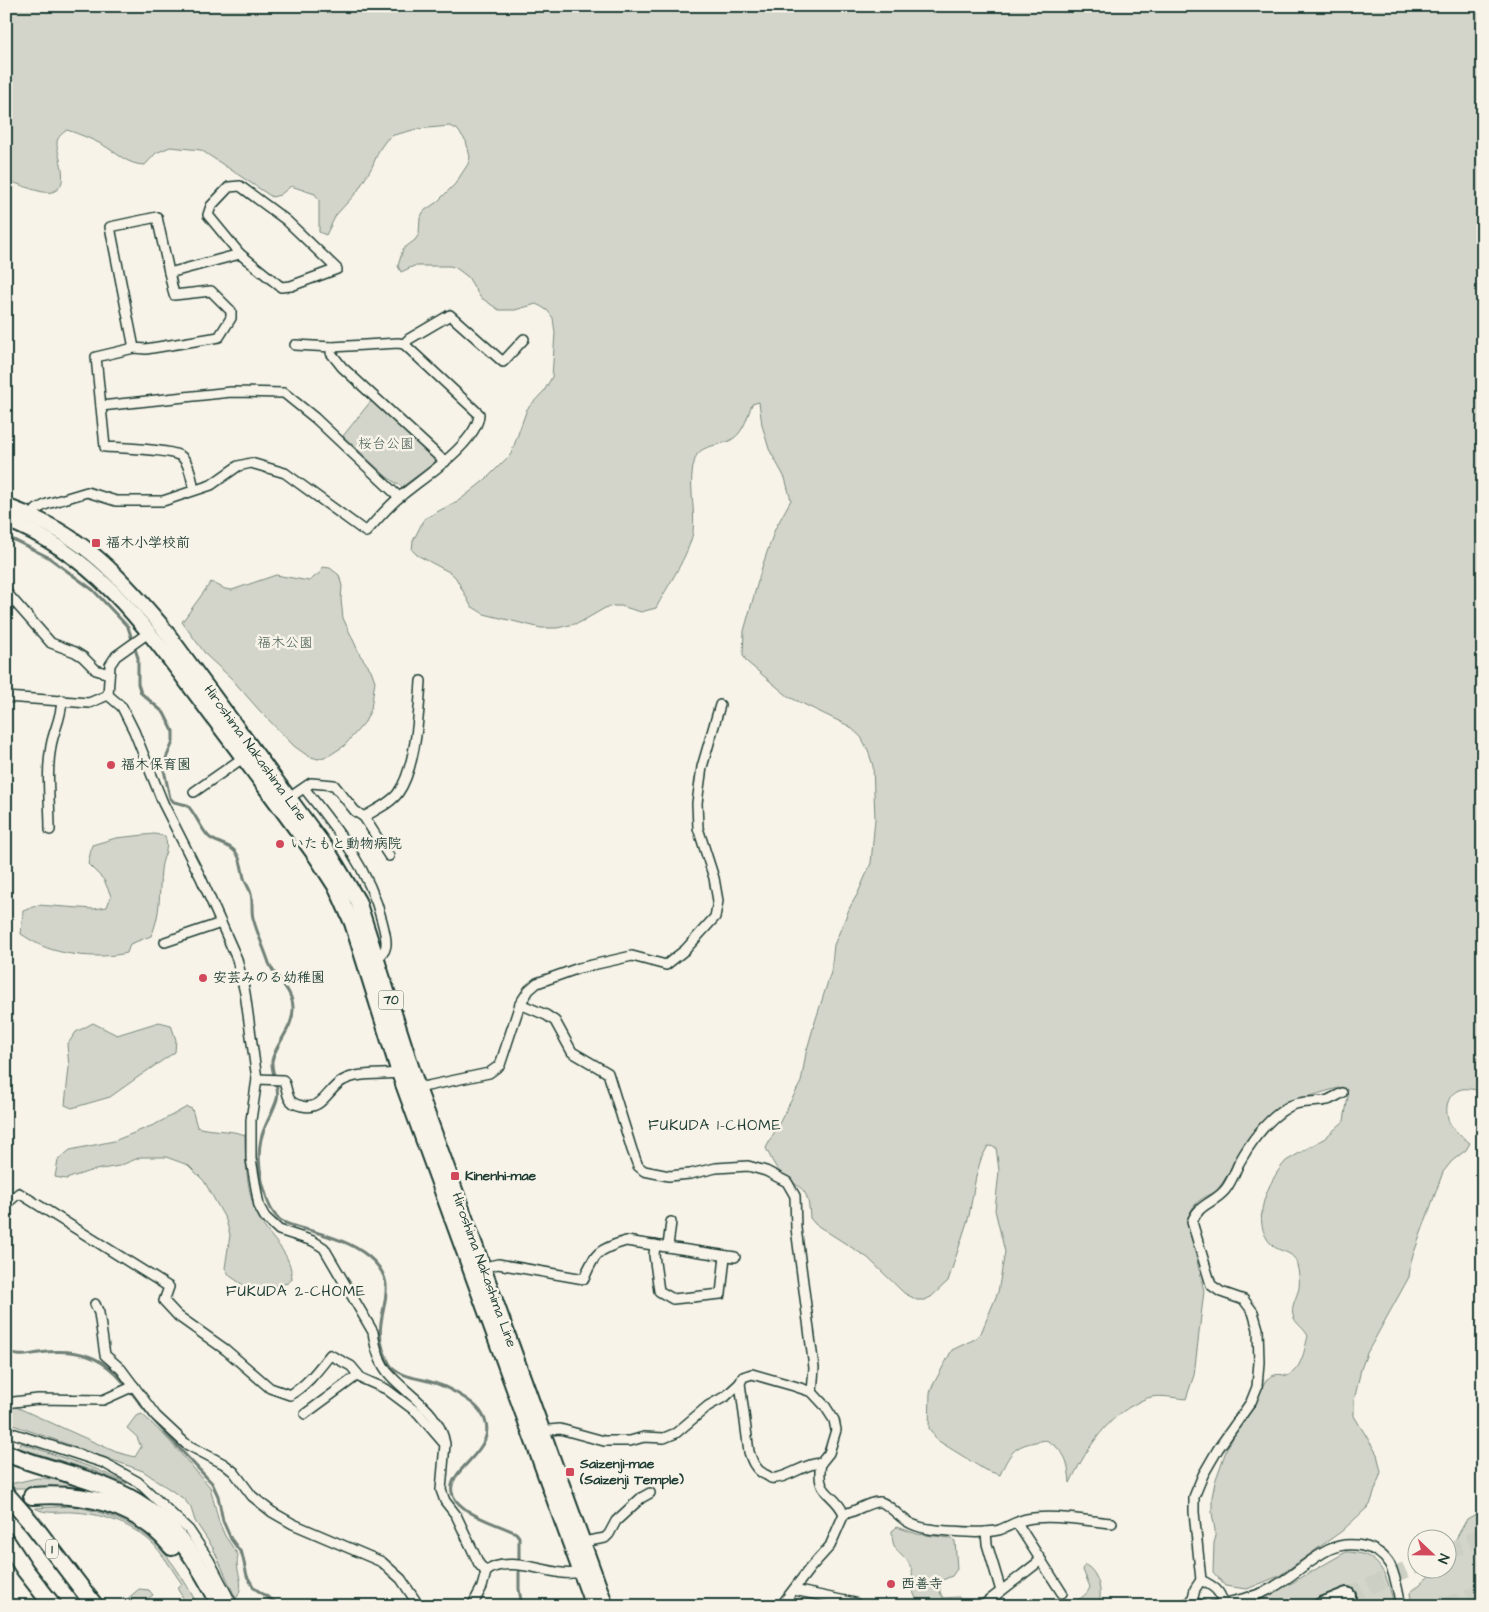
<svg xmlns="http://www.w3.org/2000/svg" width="1489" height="1612" viewBox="0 0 1489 1612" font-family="'Architects Daughter','Klee One',sans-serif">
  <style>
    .green { fill: #d3d5ca; stroke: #79897f }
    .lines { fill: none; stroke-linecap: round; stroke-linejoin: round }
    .stream { stroke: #6f8077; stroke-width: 3 }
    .motorway-tunnel { stroke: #cccfc4; stroke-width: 16; stroke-dasharray: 16 8; stroke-linecap: butt }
    .minor-casing { stroke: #1f3d34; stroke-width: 12 }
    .primary-casing { stroke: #1f3d34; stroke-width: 18 }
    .motorway-casing { stroke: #1f3d34; stroke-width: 20 }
    .minor { stroke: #f7f3e8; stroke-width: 9 }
    .primary { stroke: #f7f3e8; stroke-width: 14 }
    .motorway { stroke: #f7f3e8; stroke-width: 16 }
    .poi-dot { fill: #d1495b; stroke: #f7f3e8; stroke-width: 2 }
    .labels { text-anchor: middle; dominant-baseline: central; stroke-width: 5; stroke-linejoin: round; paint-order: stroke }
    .shield { fill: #f7f3e8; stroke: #60746a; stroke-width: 1 }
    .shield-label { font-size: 12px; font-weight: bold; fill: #1f3d34 }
    .park-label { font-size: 14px; fill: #435b52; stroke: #f7f3e8 }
    .poi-label { font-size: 14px; font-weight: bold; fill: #1f3d34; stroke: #f7f3e8; text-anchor: start }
    .street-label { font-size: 14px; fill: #1f3d34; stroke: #f7f3e8 }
    .neighbourhood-label { font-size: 15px; letter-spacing: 1px; fill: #1f3d34; stroke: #f7f3e8 }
  </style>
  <rect width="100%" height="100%" fill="#f7f3e8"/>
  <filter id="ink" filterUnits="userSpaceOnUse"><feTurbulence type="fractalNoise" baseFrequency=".02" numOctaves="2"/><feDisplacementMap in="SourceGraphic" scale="10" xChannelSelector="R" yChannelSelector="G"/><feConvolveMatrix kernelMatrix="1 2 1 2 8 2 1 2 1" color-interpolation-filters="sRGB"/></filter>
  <g filter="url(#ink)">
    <g class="green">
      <path d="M6,6H1483V1091C1476,1090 1465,1087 1459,1090C1446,1095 1444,1112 1450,1124C1454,1132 1463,1137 1470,1143L1466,1150L1452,1161L1443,1172L1411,1261L1409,1277L1367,1353L1361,1369L1354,1401V1416L1377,1454L1381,1472L1370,1505L1342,1531L1279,1576L1247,1589L1225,1586L1213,1572L1214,1543L1216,1536L1212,1513V1497L1215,1482L1227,1448L1266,1380C1274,1374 1278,1373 1287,1376C1302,1369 1304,1351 1308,1336C1304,1328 1297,1325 1294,1318C1289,1309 1297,1297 1299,1288C1300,1282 1299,1272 1297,1265C1294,1250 1280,1253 1272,1245C1249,1222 1268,1181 1286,1161L1325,1138L1344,1121L1348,1096L1342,1087C1312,1095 1275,1105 1254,1131C1239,1148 1232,1172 1217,1190C1215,1193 1211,1194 1207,1196C1194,1203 1191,1208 1188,1222L1204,1291L1194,1375L1186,1399C1175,1398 1162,1395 1151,1397C1145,1398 1139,1402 1133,1405C1103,1422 1085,1452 1070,1483C1068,1461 1066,1451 1046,1440C1017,1445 1012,1447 1000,1475L985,1470L937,1440L929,1428L930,1393L933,1385L952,1350L975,1339L981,1333L998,1292L1005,1252L995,1210L999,1171L996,1147L988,1146L981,1159L976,1176L969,1216L948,1281L931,1297L924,1300H917L904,1293L868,1258L815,1224L810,1218C808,1184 802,1192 780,1172C774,1166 770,1156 766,1148L801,1082L806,1053L814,1025L831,972L834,945L850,907L858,893L871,863L875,819L873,766L868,750L861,737L849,726L789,697L747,662L743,655L744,631L762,567L775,529L791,500L785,478L769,449L762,425L759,402L752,404C748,415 744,431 734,438C723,447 700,443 695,459C687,483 696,507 693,532C689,555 667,587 656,608L641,612L621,606H613L605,608L579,623L557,628H541L484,614L471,606L456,578L451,573L417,555L412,550L413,541L424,519L461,499L486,479L511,454L527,409L544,391L552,377L555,333L553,318L548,311L542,307L536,304L515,310H499L480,297L468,277L456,268L450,266H414L401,272L398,266L403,249L415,240L419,234L420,218L424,211L437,202L455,184L468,164L470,157L466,141L457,129L450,126L417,129L394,135L387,139L379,150L372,167L357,192L336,215L326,235L319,232V200L315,194L291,186L280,195L272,197L201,150L170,147L156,153L145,165C128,165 117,153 103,145C91,139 80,134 67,130C63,133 58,136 57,142C56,154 73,186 52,192C42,195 17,183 6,180Z"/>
      <path d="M371,401L434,457V463L402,487L387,477L343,436Z"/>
      <path d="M322,567L330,568L339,575L342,586L341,600L343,618L360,655L371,670L375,681L371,709L365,722L344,746L330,755L318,759L308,756L294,746L259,710L230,677L207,656L182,622L211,582L225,589L232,590L276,575L309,581L321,572Z"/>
      <path d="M154,834L165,836C170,851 162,856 161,870C159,893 161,915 151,936L130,944L127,953C102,959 61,956 38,944C32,941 26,937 21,934L23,911L38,905L94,909L107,907L111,896L104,880L88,864L92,845L116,838Z"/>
      <path d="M159,1022L171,1025L176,1040L175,1052L141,1075L110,1097L72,1108L65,1105L69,1067L67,1045L76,1032L93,1023L117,1035Z"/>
      <path d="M187,1107L192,1109L197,1127C213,1132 229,1129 245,1135C245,1161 247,1200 261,1222C274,1243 291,1252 292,1279L288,1283L252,1291L230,1276L225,1268L230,1235L226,1220L204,1181L188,1165L166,1157H141L119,1166L90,1171L66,1179L55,1177L58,1160L70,1150L114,1141L156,1124Z"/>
      <path d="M14,1406L116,1452L135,1457L141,1447L137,1437L127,1428L136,1416L142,1414L166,1437L210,1487L219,1522L225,1536L238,1555C234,1573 247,1582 236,1599L213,1548L195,1521L191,1508L184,1499L143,1471L16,1426L6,1421V1408Z"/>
      <path d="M21,1443L96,1469L127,1483L126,1484L94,1471L19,1448Z"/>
      <path d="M37,1478C59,1478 80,1486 101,1493L75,1488H14L10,1484Z"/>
      <path d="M73,1506C141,1519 167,1546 198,1606H188L177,1588L182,1584C172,1570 163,1553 150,1541C129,1523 100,1513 72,1512C60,1511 46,1515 35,1508Z"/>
      <path d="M1483,1510V1606H1412L1410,1593L1436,1570H1446L1447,1555L1467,1519Z"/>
      <path d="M897,1527L917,1534L950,1538L955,1541L957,1569L952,1576L940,1581V1592L943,1598L959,1597L960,1601L958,1606H920C917,1600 913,1594 912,1587C911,1581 914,1574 911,1568C903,1548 892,1557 892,1531Z"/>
      <path d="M1346,1552C1351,1552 1357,1553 1362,1554C1384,1560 1390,1587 1394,1606H1353L1347,1588L1298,1606H1246L1267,1597Z"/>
      <path d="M1085,1565C1097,1570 1103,1591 1099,1603L1091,1606H1066C1075,1601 1087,1597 1090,1587L1083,1570Z"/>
      <path d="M139,1589L149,1590L153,1595L149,1598L144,1606H119Z"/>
    </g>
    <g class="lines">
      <g class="stream">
        <path d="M6,536L48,557L93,590L128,627L138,658V684L141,693L164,713L173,731V742L164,763V770L170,798L174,802L187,805C196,814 200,828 209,837C217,844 231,844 237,854C242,861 242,873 245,881C247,885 250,890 251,894C253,902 251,910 253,918C257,933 264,948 269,963C275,979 293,989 293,1008C294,1028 275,1044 272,1061C271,1074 280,1086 277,1099C273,1113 264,1125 261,1139C257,1156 260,1178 266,1195C268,1204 273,1214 280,1220C289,1226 301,1228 312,1231C332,1237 352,1243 368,1256C406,1287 371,1312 383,1349C385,1354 388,1362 391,1366C401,1377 418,1378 431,1382C444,1385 472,1400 480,1411C513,1456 414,1475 468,1511C483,1521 500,1525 516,1533L519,1537V1589L522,1606"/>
        <path d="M6,1351C20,1358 25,1355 39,1353C54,1351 74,1351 88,1356C116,1365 132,1395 150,1416C170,1439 191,1461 212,1483L218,1496L223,1521L231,1539L242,1554L247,1576L254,1588L281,1606"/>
      </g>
      <g class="motorway-tunnel">
        <path d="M1446,1552L1483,1535"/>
        <path d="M1347,1596L1416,1565"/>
        <path d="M1445,1606L1483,1591"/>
      </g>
      <defs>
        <g id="minor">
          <path d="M240,186L286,220L337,269L291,286L281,287L240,254L208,215L211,206L229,187Z"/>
          <path d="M169,273L240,254"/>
          <path d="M404,344L398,343L332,347L331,353L342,367L445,462"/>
          <path d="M295,345L332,347"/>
          <path d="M134,348L110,227L157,217L174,295L211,291L231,311V318L219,337L146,349L134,348L96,357L105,447C120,448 173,449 182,457C190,464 192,481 194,490"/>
          <path d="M101,406L231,392L284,393L315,418L399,497"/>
          <path d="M29,518L37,509L47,504L87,492L116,501H163L211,485L238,466L251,463L285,473L366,532C377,520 388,506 401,496C422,478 478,443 479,414L404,344L409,339L450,315L503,362L524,339"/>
          <path d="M6,592L51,643L75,652L83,657L96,670L109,674"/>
          <path d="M108,695L122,707L134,731L163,803L201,878L237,959L245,993L257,1079L251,1120V1159L259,1206L265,1217L279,1230L313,1241L324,1248L373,1332C375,1347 379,1363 390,1375C410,1397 440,1412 445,1444L441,1490L445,1501L456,1515L479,1564L486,1572"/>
          <path d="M108,695L110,665L116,656L151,631"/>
          <path d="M6,697L89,703L108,695"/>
          <path d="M304,788C337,829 369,869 382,921C386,938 392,952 373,960"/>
          <path d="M194,792L247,755"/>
          <path d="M289,798L311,783L334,785L355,811L364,817L389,856"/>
          <path d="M364,817C375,810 391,803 398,793C416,768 419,711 421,681"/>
          <path d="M50,830C50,802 46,773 51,746C54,729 61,720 62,700"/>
          <path d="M165,942L221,923"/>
          <path d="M520,1004L546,1015L555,1021L572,1052L608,1073L632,1150L638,1166L644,1171L669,1176L690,1174L716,1168L748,1166L766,1171L787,1182L795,1196L796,1228L814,1368L812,1392"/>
          <path d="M257,1079L283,1080C287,1086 286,1092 289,1098C291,1103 297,1105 302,1106C322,1111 327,1090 342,1081C357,1072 381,1075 399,1073L403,1077"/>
          <path d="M415,1086L418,1088L489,1073L500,1065L520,1004L529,990L537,983L579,968L632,956L666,965L685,950L715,917L718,901L714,878L698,828L697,803L702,767L720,705"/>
          <path d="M6,1204L19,1193L169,1287L164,1301L178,1316L226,1350L270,1388L290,1395C307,1385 318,1370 330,1355L351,1366L361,1378L386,1389L418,1413L443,1442"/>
          <path d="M655,1245L654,1255L659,1291L673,1299L721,1294L725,1256"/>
          <path d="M668,1246L671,1222"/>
          <path d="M480,1268L498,1264L584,1279C594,1253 599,1249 626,1241L735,1257"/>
          <path d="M95,1304L99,1313L105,1355L121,1369L156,1416L186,1444L224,1464L234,1472L252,1496L272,1512L293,1524L382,1562L401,1579L419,1606"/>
          <path d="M6,1403L38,1399L103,1400L134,1386"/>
          <path d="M305,1414L358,1375"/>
          <path d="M6,1431L104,1463L138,1482L189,1530L209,1560L233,1606"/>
          <path d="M539,1431L560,1429L604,1441H630L644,1437L664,1438L676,1433L708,1406L726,1396L740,1383"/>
          <path d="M821,1463C804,1463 786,1480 771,1478C771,1478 765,1474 764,1474C755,1469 752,1461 749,1452L740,1383L743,1377L752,1374L794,1386L812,1392L825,1406L834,1420L836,1430L829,1453L821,1463C815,1496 834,1491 844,1514"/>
          <path d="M844,1514C856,1512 869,1501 880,1502C888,1503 900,1518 908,1522C919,1529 936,1530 949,1531C964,1532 983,1534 999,1530C1008,1527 1017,1521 1027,1519C1051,1514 1087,1521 1112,1523"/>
          <path d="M1017,1523L1062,1593"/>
          <path d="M986,1532L987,1544L1001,1591"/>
          <path d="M583,1542L605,1538L609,1534L616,1521L641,1498L650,1493"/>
          <path d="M1201,1580L1194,1512V1497L1203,1475L1218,1449L1251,1402L1257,1387L1259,1362L1258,1329L1253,1312L1244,1300L1221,1292L1211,1285L1192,1222C1199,1203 1213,1204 1225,1190C1231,1183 1235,1172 1239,1163C1251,1141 1268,1118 1290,1106C1301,1100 1316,1103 1328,1100C1333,1098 1338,1095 1342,1093"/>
          <path d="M794,1590L855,1603L856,1606"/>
          <path d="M472,1606L482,1587L486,1572C503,1556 541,1570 562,1573C570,1574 578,1573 586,1571"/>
          <path d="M781,1606L810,1568L830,1546L844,1514"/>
          <path d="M982,1606L1041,1560"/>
          <path d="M1178,1606L1192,1602"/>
          <path d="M1203,1606L1192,1602L1195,1589L1201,1580C1213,1586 1220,1590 1223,1603"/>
          <path d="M1212,1606C1229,1602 1248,1599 1264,1592C1287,1582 1306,1561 1328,1550C1348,1540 1378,1544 1390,1565C1396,1577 1398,1593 1401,1606"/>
        </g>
        <g id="primary">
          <path d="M6,506C78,532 113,568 161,625L328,851L358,901L418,1088L606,1606"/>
          <path d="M6,520C98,554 153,637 209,712C245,760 282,809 317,858L337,889L352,923L399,1073L593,1606"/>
        </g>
        <g id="motorway">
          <path d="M6,1453C29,1463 52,1468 75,1476C157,1501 182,1532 221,1606"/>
          <path d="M6,1494L34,1526L95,1606"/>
          <path d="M32,1496C84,1492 138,1504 172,1547"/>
          <path d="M6,1541L25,1570L53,1606"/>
          <path d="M1322,1606L1347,1596"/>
        </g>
      </defs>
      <use href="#minor" class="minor-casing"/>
      <use href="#primary" class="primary-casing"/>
      <use href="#motorway" class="motorway-casing"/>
      <use href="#minor" class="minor"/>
      <use href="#primary" class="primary"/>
      <use href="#motorway" class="motorway"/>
    </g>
  </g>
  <g class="poi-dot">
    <rect x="91" y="538" width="10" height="10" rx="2.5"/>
    <circle cx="111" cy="765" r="5"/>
    <circle cx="280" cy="844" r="5"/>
    <circle cx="203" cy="978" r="5"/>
    <rect x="450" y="1171" width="10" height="10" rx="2.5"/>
    <rect x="565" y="1467" width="10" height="10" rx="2.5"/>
    <circle cx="891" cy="1584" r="5"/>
  </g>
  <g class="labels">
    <g class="shield">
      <rect x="378.5" y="990.5" width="25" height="19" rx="4"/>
      <rect x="46" y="1539.5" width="12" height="19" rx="4"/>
    </g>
    <g class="shield-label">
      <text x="391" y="1000">70</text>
      <text x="52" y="1549">1</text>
    </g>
    <g class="park-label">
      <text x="386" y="444">桜台公園</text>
      <text x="285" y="643">福木公園</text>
    </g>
    <g class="poi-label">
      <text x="106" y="543">福木小学校前</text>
      <text x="121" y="765">福木保育園</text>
      <text x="290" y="844">いたもと動物病院</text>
      <text x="213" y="978">安芸みのる幼稚園</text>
      <text x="465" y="1176">Kinenhi-mae</text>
      <text x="580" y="1464">Saizenji-mae<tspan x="580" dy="16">(Saizenji Temple)</tspan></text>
      <text x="901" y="1584">西善寺</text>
    </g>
    <g class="street-label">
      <text transform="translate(255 753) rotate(54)">Hiroshima Nakashima Line</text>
      <text transform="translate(484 1270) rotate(70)">Hiroshima Nakashima Line</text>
    </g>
    <g class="neighbourhood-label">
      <text x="715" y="1125">FUKUDA 1-CHOME</text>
      <text x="296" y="1291">FUKUDA 2-CHOME</text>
    </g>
  </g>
  <rect width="1489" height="1612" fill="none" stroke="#f7f3e8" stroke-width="25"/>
  <rect x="12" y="12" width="1464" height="1587" fill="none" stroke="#1f3d34" stroke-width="2" filter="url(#ink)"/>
  <g transform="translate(1432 1554) rotate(112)"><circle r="24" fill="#f7f3e8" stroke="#a1aaa0"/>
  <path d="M0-4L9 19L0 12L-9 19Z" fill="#d1495b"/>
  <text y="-8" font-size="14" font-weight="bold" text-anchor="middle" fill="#1f3d34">N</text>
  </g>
</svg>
